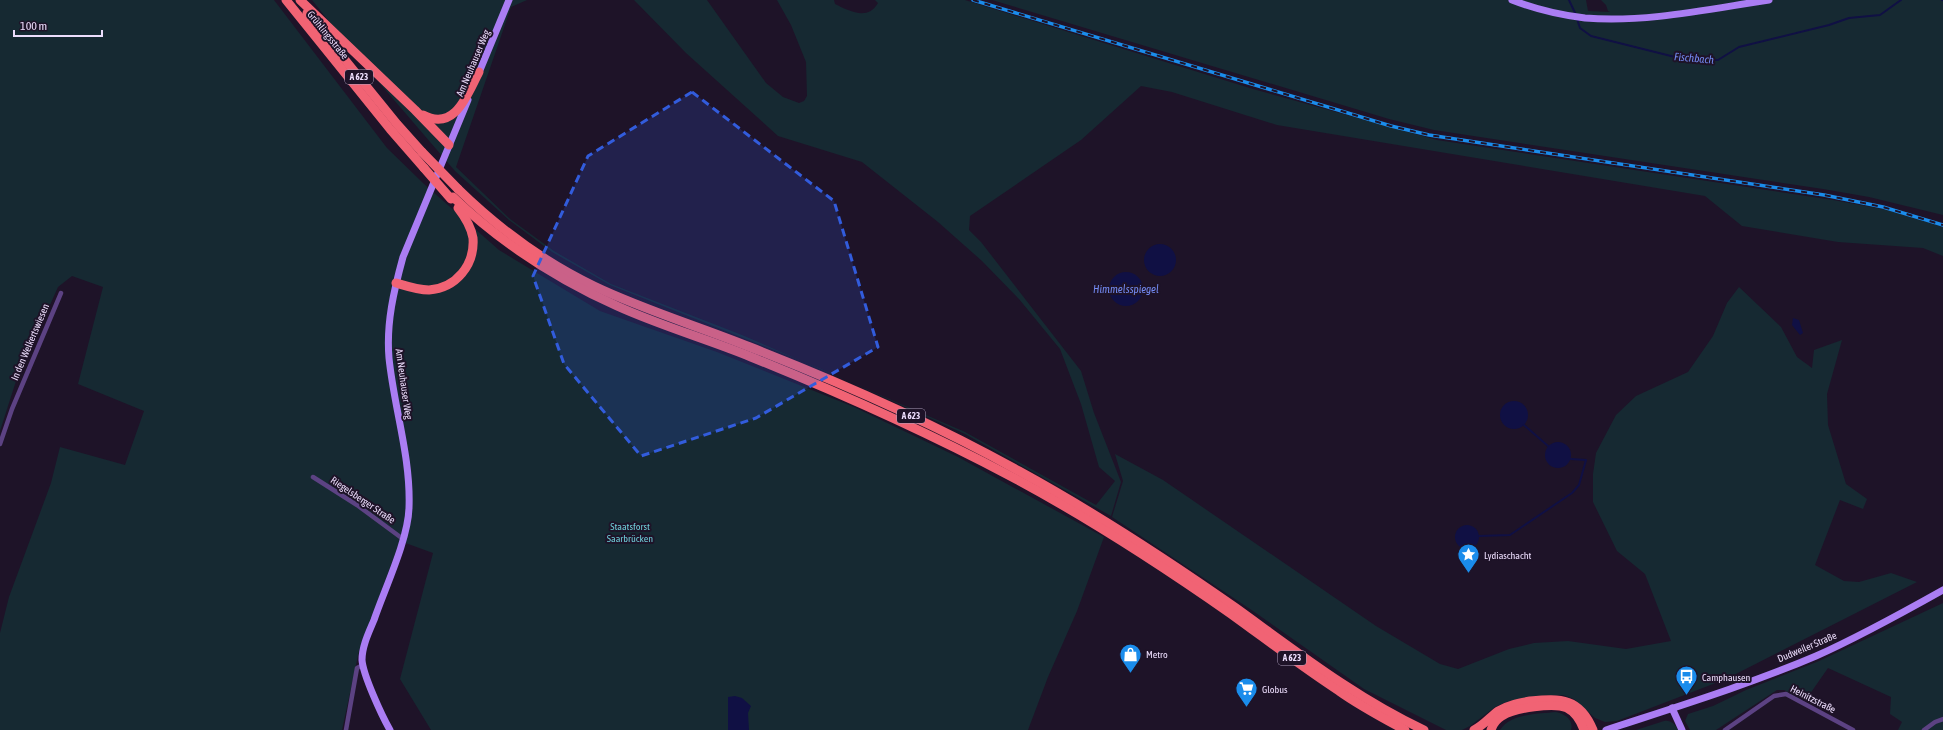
<svg xmlns="http://www.w3.org/2000/svg" width="1943" height="730" viewBox="0 0 1943 730" font-family="'Asap Condensed',sans-serif">
  <style>
    .green { fill: #162932 }
    .water { fill: #101044 }
    .lines { fill: none; stroke-linecap: round; stroke-linejoin: round }
    .stream { stroke: #101044; stroke-width: 2 }
    .street { stroke: #5c4283; stroke-width: 4.5 }
    .secondary { stroke: #aa7df3; stroke-width: 7 }
    .highway { stroke: #f16374; stroke-width: 9 }
    .rail-casing { stroke: #1a8ceb; stroke-width: 3.5 }
    .rail { stroke: #1e1328; stroke-width: 2; stroke-dasharray: 6; stroke-linecap: butt }
    .highway-bridge { stroke: #f16374; stroke-width: 9 }
    .marked { fill: #325cdc; fill-opacity: 0.2; stroke: #325cdc; stroke-width: 3; stroke-dasharray: 8 5; stroke-linejoin: round }
    .labels { text-anchor: middle; dominant-baseline: central; stroke-width: 4; stroke-linejoin: round; paint-order: stroke }
    .shield { fill: #1e1328; stroke: #aea0bc; stroke-width: 1 }
    .shield-label { font-size: 9px; font-weight: bold; fill: #ecddfc }
    .street-label { font-size: 10px; fill: #ecddfc; stroke: #1e1328 }
    .park-label { font-size: 10px; fill: #6eccd7; stroke: #1e1328 }
    .poi-label { font-size: 10px; fill: #ecddfc; stroke: #1e1328; text-anchor: start }
    .water-label { font-size: 11px; font-style: italic; fill: #748bf3; stroke: #1e1328 }
  </style>
  <rect width="100%" height="100%" fill="#1e1328"/>
  <g class="green">
    <path d="M0,0H274L387,148L424,184L499,250L600,311L717,352L854,407L958,457L1104,537L1077,611L1048,677L1028,730H431L400,679L433,553L400,541L359,651L342,730H0V633L9,597L51,483L60,447L125,465L144,411L78,384L103,287L72,276L58,287L16,381L0,431Z"/>
    <path d="M312,0H527L511,7L456,167L510,219L554,251L611,284L742,335L965,432L1096,505L1115,481L1099,467L1081,404L1060,349L1019,299L982,261L938,222L862,162L778,136L686,53L634,0H707L766,83L783,97L799,103L804,101L807,96L806,62L791,25L777,0H834L835,4C849,11 868,21 878,3L875,0H965L1253,89L1437,140L1833,200L1887,210L1943,227V256L1923,248L1838,242L1742,226L1705,196L1277,125L1172,92L1141,86L1081,140L970,216L969,230L981,242L1081,371L1094,413L1121,482L1111,516L965,434L819,368L610,285L552,252L509,220L455,171L364,65Z"/>
    <path d="M992,0H1586L1588,11L1610,12L1608,11L1606,5L1601,0H1943V215L1869,197L1823,189L1434,130L1389,119Z"/>
    <path d="M1739,287L1781,327L1797,357L1812,368L1814,350L1842,340L1827,394L1828,425L1846,484L1867,499L1863,509L1840,500L1815,565L1844,581L1859,582L1891,573L1917,582L1726,679L1617,721L1605,722L1595,718L1574,699L1563,695L1535,696L1506,702L1495,707L1470,726L1462,730H1446L1364,689L1253,611L1112,517L1123,481L1115,454L1163,480L1376,626L1440,664L1458,669L1509,649L1534,643L1568,641L1626,649L1671,641L1645,574L1617,551L1593,502V474L1596,453L1616,415L1636,396L1688,372L1713,336L1727,303Z"/>
    <path d="M1943,603V730H1898L1902,722L1890,714L1891,697L1828,668L1805,701L1784,690H1777L1716,730H1690L1685,721L1688,714L1713,706L1746,690L1819,661Z"/>
    <path d="M1556,712C1565,714 1574,720 1571,730H1500C1511,713 1539,714 1556,712Z"/>
    <path d="M1664,721C1671,720 1675,724 1678,730H1636Z"/>
  </g>
  <g class="water">
    <circle cx="1160" cy="260" r="16"/>
    <circle cx="1126" cy="289" r="17"/>
    <path d="M1793,318L1799,320L1803,333L1800,335L1792,325Z"/>
    <circle cx="1514" cy="415" r="14"/>
    <circle cx="1558" cy="455" r="13"/>
    <circle cx="1467" cy="537" r="12"/>
    <path d="M735,696L742,698L751,706L748,713L749,730H728V697Z"/>
  </g>
  <g class="lines">
    <g class="stream">
      <path d="M1569,0L1576,15"/>
      <path d="M1942,0H1943"/>
      <path d="M1577,19L1580,28L1591,36L1683,59L1718,60L1739,47L1829,25L1849,18L1880,15L1901,0"/>
      <path d="M1524,425L1548,446"/>
      <path d="M1479,536L1510,535L1572,493L1579,485L1586,460L1571,459"/>
    </g>
    <g class="street">
      <path d="M0,444L12,409L61,293"/>
      <path d="M313,477L357,505L403,539"/>
      <path d="M346,730L357,668L363,665"/>
      <path d="M1725,730L1774,696L1786,694L1853,730"/>
      <path d="M1924,730L1935,722L1943,719"/>
    </g>
    <g class="secondary">
      <path d="M1512,0C1535,9 1560,15 1585,18C1646,23 1709,9 1769,0"/>
      <path d="M478,75L509,0"/>
      <path d="M1672,708L1682,730"/>
      <path d="M390,730C382,716 363,675 362,660C362,646 369,632 374,620C385,588 408,540 409,508C411,457 394,408 389,358C386,323 394,290 403,257L468,100"/>
      <path d="M1606,730C1676,707 1748,685 1816,656C1859,637 1902,613 1943,590"/>
    </g>
    <g class="highway">
      <path d="M286,0L390,129L424,168"/>
      <path d="M300,0L415,110L449,145"/>
      <path d="M307,13L397,124L422,152"/>
      <path d="M423,115C455,132 467,95 479,72"/>
      <path d="M458,189C498,228 544,262 594,286C644,310 698,326 750,347C842,383 933,423 1019,471C1094,512 1166,559 1236,608C1297,652 1356,698 1424,730"/>
      <path d="M453,197C501,243 557,279 617,306C661,326 707,339 751,357C840,393 927,432 1012,477C1087,517 1161,565 1231,614C1267,640 1302,667 1339,691C1360,706 1383,718 1405,730"/>
      <path d="M396,283C406,286 418,290 429,290C456,288 475,265 473,238C471,226 465,217 458,208"/>
      <path d="M1474,730C1484,725 1490,717 1498,711C1508,705 1519,703 1530,701C1561,698 1580,698 1593,730"/>
      <path d="M1491,730C1493,724 1497,719 1502,716C1514,708 1554,702 1567,708C1575,712 1581,722 1584,730"/>
    </g>
    <defs>
      <path id="rail" d="M973,0L1391,126L1429,135L1824,195L1883,207L1943,225"/>
    </defs>
    <use href="#rail" class="rail-casing"/>
    <use href="#rail" class="rail"/>
    <g class="highway-bridge">
      <path d="M422,152L458,189"/>
      <path d="M424,168L451,199"/>
    </g>
  </g>
  <path class="marked" d="M692,92L834,201L878,347L756,418L641,456L564,364L533,276L588,156Z"/>
  <defs>
    <symbol id="sight-pin" viewBox="-11 -11 22 30"><path d="M0 17L-7.5 6A9.5 9.5 0 1 1 7.5 6Z" fill="#1a8ceb" stroke="#1e1328"/><path d="M0-6L1.8-2.2L6-1.7L2.9 1.2L3.7 5.4L0 3.3L-3.7 5.4L-2.9 1.2L-6-1.7L-1.8-2.2Z" fill="#fff"/></symbol>
    <symbol id="shop-pin" viewBox="-11 -11 22 30"><path d="M0 17L-7.5 6A9.5 9.5 0 1 1 7.5 6Z" fill="#1a8ceb" stroke="#1e1328"/><path d="M-5-2.5h2.3a2.7 3.5 0 0 1 5.4 0H5L5.5 6h-11ZM-1.5-2.5h3a1.5 2.3 0 0 0-3 0Z" fill="#fff"/></symbol>
    <symbol id="bus-pin" viewBox="-11 -11 22 30"><path d="M0 17L-7.5 6A9.5 9.5 0 1 1 7.5 6Z" fill="#1a8ceb" stroke="#1e1328"/><path d="M-5-6H5V4H4V6H2V4H-2V6H-4V4H-5ZM-3.5-4V0h7V-4ZM-3.5 1.2v1.5H-2V1.2ZM2 1.2v1.5H3.5V1.2Z" fill="#fff"/></symbol>
    <symbol id="supermarket-pin" viewBox="-11 -11 22 30"><path d="M0 17L-7.5 6A9.5 9.5 0 1 1 7.5 6Z" fill="#1a8ceb" stroke="#1e1328"/><path d="M-6-5.5h2.5l.6 2H6L4.5 2H-2.5L-4.4-4H-6ZM-1.5 3.2a1.3 1.3 0 1 0 .1 0ZM3 3.2a1.3 1.3 0 1 0 .1 0Z" fill="#fff"/></symbol>
  </defs>
  <g fill-rule="evenodd">
    <use href="#sight-pin" x="1456" y="542" width="25" height="34"/>
    <use href="#shop-pin" x="1118" y="642" width="25" height="34"/>
    <use href="#bus-pin" x="1674" y="664" width="25" height="34"/>
    <use href="#supermarket-pin" x="1234" y="676" width="25" height="34"/>
  </g>
  <g class="labels">
    <g class="shield">
      <rect x="345" y="70" width="28" height="14" rx="3"/>
      <rect x="897" y="409" width="28" height="14" rx="3"/>
      <rect x="1278" y="651" width="28" height="14" rx="3"/>
    </g>
    <g class="shield-label">
      <text x="359" y="77">A 623</text>
      <text x="911" y="416">A 623</text>
      <text x="1292" y="658">A 623</text>
    </g>
    <g class="street-label">
      <text transform="translate(328 35) rotate(51)">Grühlingsstraße</text>
      <text transform="translate(473 63) rotate(-67)">Am Neuhauser Weg</text>
      <text transform="translate(30 342) rotate(-67)">In den Welkertswiesen</text>
      <text transform="translate(404 384) rotate(82)">Am Neuhauser Weg</text>
      <text transform="translate(363 500) rotate(34)">Riegelsberger Straße</text>
      <text transform="translate(1807 647) rotate(-23)">Dudweiler Straße</text>
      <text transform="translate(1813 699) rotate(27)">Heinitzstraße</text>
    </g>
    <g class="park-label">
      <text x="630" y="526">Staatsforst<tspan x="630" dy="12">Saarbrücken</tspan></text>
    </g>
    <g class="poi-label">
      <text x="1484" y="555">Lydiaschacht</text>
      <text x="1146" y="654">Metro</text>
      <text x="1702" y="677">Camphausen</text>
      <text x="1262" y="689">Globus</text>
    </g>
    <g class="water-label">
      <text transform="translate(1694 58) rotate(5)">Fischbach</text>
      <text x="1126" y="289">Himmelsspiegel</text>
    </g>
  </g>
  <path d="M14 30v6h88v-6" fill="none" stroke="#ecddfc" stroke-width="2"/>
  <text x="20" y="30" font-size="12" fill="#ecddfc" stroke="#1e1328" stroke-width="3" paint-order="stroke">100 m</text>
</svg>
